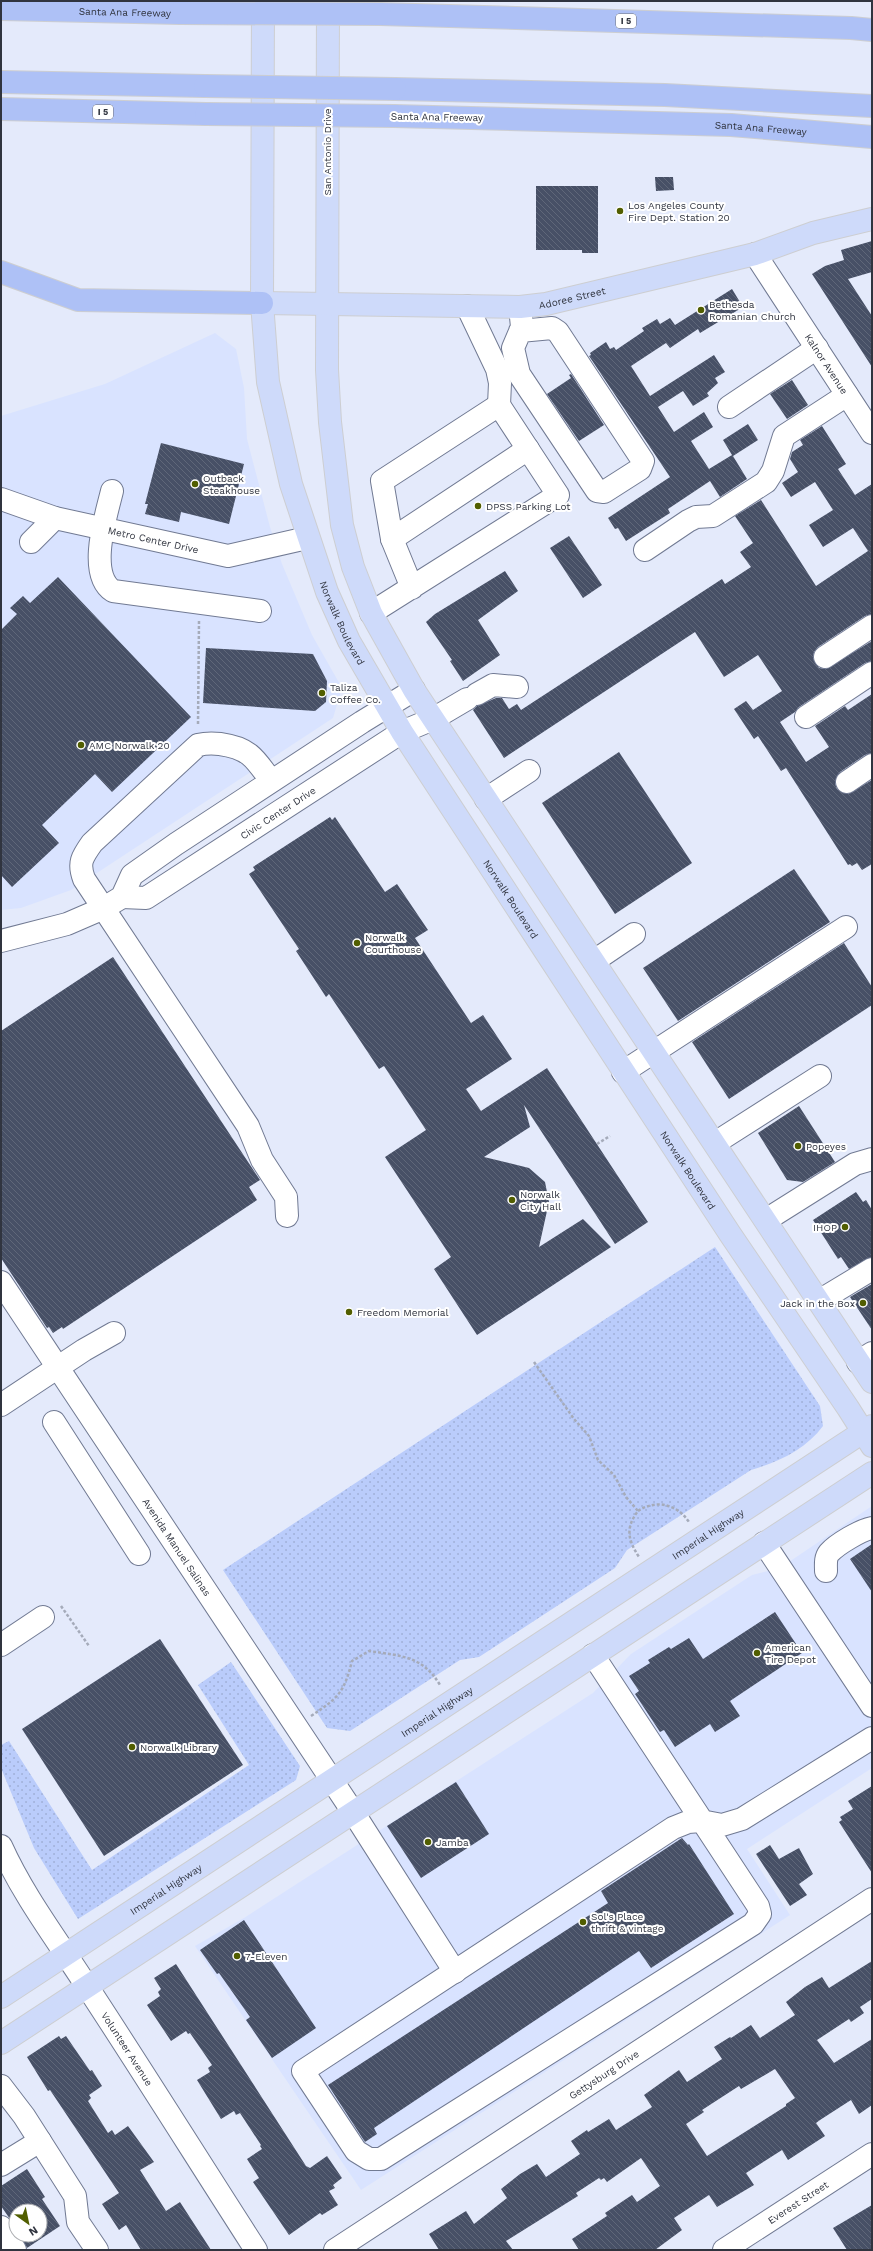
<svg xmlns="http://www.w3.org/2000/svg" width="873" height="2251" viewBox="0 0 873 2251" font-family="'Work Sans',sans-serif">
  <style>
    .built { fill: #d9e3ff }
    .grass { fill: url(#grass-dots) }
    .building { fill: url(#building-back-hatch); fill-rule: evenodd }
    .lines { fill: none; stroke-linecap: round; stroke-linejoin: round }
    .minor-casing { stroke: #717a93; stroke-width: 24 }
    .major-casing { stroke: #cdced1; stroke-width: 24 }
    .highway-casing { stroke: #cdced1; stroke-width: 24 }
    .path { stroke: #a5abba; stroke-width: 2.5; stroke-dasharray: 3 2; stroke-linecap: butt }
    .minor { stroke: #fff; stroke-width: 22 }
    .major { stroke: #cedafa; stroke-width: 22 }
    .highway { stroke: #aec1f6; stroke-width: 22 }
    .highway-bridge-casing { stroke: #cdced1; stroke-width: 24; stroke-linecap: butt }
    .highway-bridge { stroke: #aec1f6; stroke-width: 22 }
    .poi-dot { fill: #515e00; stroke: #fff; stroke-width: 1.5 }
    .labels { text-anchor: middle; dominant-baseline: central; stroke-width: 4; stroke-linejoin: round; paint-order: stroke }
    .shield { fill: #fff; stroke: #6e7179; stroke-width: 1 }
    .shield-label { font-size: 9px; font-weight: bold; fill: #30343f }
    .street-label { font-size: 10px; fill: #30343f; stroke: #fff }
    .poi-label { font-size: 10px; fill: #30343f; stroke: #fff; text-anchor: start }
  </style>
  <defs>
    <pattern id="grass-dots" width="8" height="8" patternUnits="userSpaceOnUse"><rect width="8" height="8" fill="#baccfb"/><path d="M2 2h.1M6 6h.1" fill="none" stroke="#a0b0d8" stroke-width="1.8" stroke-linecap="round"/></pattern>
    <pattern id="building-back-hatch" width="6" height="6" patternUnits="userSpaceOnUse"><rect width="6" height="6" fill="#475066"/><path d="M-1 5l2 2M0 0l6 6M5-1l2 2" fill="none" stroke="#5f6779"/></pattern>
  </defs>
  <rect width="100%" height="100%" fill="#e4eafb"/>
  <g class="built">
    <path d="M215,333L236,349L244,388L247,439L270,527L282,564L312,635L342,688L333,718L71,890L21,908L1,910V416L105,384Z"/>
    <path d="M872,1506V1768L747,1849L790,1915L361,2190L195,1946L244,1918L593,1693L631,1654L752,1575L780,1568Z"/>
  </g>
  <g class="grass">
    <path d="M715,1247L820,1406L823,1426C806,1449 779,1462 751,1470L627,1550L615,1568L479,1657L460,1660L350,1731L327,1728L223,1570Z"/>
    <path d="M231,1662L300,1766L296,1780L78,1919L34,1848L1,1768V1745L9,1741L92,1870L249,1765L198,1685Z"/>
  </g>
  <g class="building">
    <path d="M655,177H673L674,190L656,191Z"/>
    <path d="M536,186H598V253H582V250H536Z"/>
    <path d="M872,241V272L848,279L872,316V367L812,274L825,266L844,260L841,250Z"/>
    <path d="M732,289L743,307L700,333L698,329L670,348L666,343L631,366L650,396L714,355L725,372L715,378L718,383L707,393L709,396L693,406L683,391L658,407L674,432L704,412L713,427L691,441L709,469L732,455L723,440L748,424L758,440L733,456L747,479L720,497L710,481L668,509L670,513L626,541L618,528L615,529L608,518L670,477L589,356L591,355L590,353L606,342L610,349L614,347L616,350L644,331L642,328L657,319L660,324L670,318L675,325Z"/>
    <path d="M571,374L604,425L579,441L547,394L571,378L569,375Z"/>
    <path d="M792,380L808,405L787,419L770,394Z"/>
    <path d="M822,426L846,464L838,469L855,495L872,484V614L865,616L818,647L814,652L813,658L819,668L826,669L872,641V661L865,663L799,707L795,712L780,722L806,762L829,747L815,726L845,706L848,710L872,694V753L865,755L840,772L835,783L837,789L848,794L872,780V864L862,870L857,863L852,866L850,864L848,865L786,768L781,771L758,736L754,739L734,709L746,701L753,710L782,691L758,655L724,677L695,632L504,758L473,710L477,706L496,698H502L509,709L517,704L521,710L722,579L725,584L751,567L740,552L753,543L735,516L761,500L816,586L868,551L853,528L823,547L809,525L833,510L815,482L791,497L782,483L798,472L790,459L792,452L803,445L800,440Z"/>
    <path d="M161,443L244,464L229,524L181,512L179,522L145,514L148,504H145Z"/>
    <path d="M569,536L602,585L583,598L550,548Z"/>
    <path d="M505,571L518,591L478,620L500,655L463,681L450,661L452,660L426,622L435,614Z"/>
    <path d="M58,577L191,717L112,792L95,774L42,825L59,843L12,887L1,875V630L17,614L10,608L23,596L30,603Z"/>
    <path d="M206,648L313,654L327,681L326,702L315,711L203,703Z"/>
    <path d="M619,752L692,863L615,914L542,803Z"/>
    <path d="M330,817L332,820L335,817L385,892L397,884L428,930L415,938L471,1023L483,1015L512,1059L466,1089L481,1111L547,1068L648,1222L615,1244L524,1105L530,1127L484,1157L529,1168L545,1182L549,1202L539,1247L583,1219L611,1247L477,1335L434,1269L451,1257L385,1157L426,1130L384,1066L379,1069L329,994L326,997L296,951L299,949L249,874L255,870L253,867Z"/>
    <path d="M794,869L830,922L678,1021L643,968Z"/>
    <path d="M844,943L872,987V1005L729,1099L692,1042Z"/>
    <path d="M113,957L260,1180L249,1187L257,1200L63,1329L62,1327L53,1333L49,1327L47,1328L1,1258V1031Z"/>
    <path d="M799,1106L835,1162L803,1182L787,1180L758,1133Z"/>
    <path d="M856,1192L863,1202L866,1200L872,1210V1257L849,1269L841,1257L838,1259L813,1220Z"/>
    <path d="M872,1284V1330L850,1297Z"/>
    <path d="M872,1544V1592L850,1559Z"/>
    <path d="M775,1612L802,1653L730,1701L740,1716L715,1732L710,1724L675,1747L664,1730L660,1732L635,1694L639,1691L629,1676L650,1663L648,1660L669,1647L671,1649L689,1638L703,1659Z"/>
    <path d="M160,1639L243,1765L104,1856L22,1729Z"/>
    <path d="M456,1782L489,1834L421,1878L387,1826Z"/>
    <path d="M872,1786V1873L839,1822L842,1820L840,1817L853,1809L848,1801Z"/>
    <path d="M682,1838L688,1845L689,1844L734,1914L651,1968L639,1951L374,2128L377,2134L365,2142L328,2085L608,1903L601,1891Z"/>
    <path d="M770,1845L779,1859L799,1848L813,1874L799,1884L807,1895L790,1906L756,1854Z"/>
    <path d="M244,1920L316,2028L272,2058L246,2020L250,2017L219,1973L217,1974L200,1950Z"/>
    <path d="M872,1961V1999L860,2007L864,2013L851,2022L849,2019L817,2040L834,2063L872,2039V2105L859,2114L851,2100L820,2120L816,2123L825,2136L788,2160L782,2150L746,2173L754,2185L717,2207L709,2195L674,2218L682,2230L655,2250H579L572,2239L607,2216L605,2213L632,2195L637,2202L660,2186L641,2158L607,2182L604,2178L601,2180L599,2178L576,2193L578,2196L506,2241L513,2250H439L429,2234L466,2211L474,2224L507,2198L501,2189L520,2174L537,2164L546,2177L580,2154L571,2141L587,2130L588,2132L609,2119L616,2130L652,2107L644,2095L679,2070L687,2082L722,2059L714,2047L730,2037L731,2038L751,2025L760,2038L795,2015L786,2002L805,1987L822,1977L829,1988ZM775,2069L795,2098L786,2104V2106L707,2156L686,2124L704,2112L702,2110L739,2086L741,2089Z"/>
    <path d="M176,1964L306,2166L310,2168L327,2156L342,2178L333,2185L335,2188L329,2191L338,2205L322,2215L320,2213L289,2235L253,2182L259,2178L247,2159L262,2149L260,2146L261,2145L240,2113L236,2115L234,2111L221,2119L197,2080L210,2072L208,2068L212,2065L190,2033L188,2034L186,2031L171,2041L147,2005L160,1996L158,1992L161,1989L154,1978Z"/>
    <path d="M59,2036L61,2039L66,2036L90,2071L92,2070L102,2086L89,2095L91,2098L88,2101L108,2133L112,2130L115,2135L128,2126L154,2162L140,2170L166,2211L180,2202L211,2250H141L126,2225L119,2230L102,2204L119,2193L50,2090L48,2091L27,2057Z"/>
    <path d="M27,2169L45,2197L42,2199L60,2226L27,2248L20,2235H40V2211H16V2228L1,2206V2186Z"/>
    <path d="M872,2205V2250H847L833,2228Z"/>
  </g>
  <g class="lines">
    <defs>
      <g id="minor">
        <path id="s1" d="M755,254L872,433"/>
        <path d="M467,306L497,369L500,383L499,405"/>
        <path d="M520,307L522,327L513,348L519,374L597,491L604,492L640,469L643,461L558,332L552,328L520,331"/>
        <path d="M729,407L817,348"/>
        <path d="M112,491C106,516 87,574 113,591L260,611"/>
        <path id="s2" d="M1,499L55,518L228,556L307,538"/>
        <path d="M392,539L528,449"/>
        <path d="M31,542L55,518"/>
        <path d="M645,550L688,521L696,517L713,516L766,482L773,471L784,436L847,395"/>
        <path d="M371,613L558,495L499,405L382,481L392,539L412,588"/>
        <path d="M825,657L872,626"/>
        <path d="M477,694L493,685L517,687"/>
        <path d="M806,717L872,673"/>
        <path d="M271,781C255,758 249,748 220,744C212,743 206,743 198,745L92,843C82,857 78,863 84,879L248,1126L262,1160L286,1197L287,1216"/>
        <path d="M847,782L872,765"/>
        <path d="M486,799L529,771"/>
        <path id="s3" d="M122,897L146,898L402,732L433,719L467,699"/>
        <path d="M1,941L67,924L104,908L122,897L132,875L176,844L362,722L414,690"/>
        <path d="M594,961L634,934"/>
        <path d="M623,1072L846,927"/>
        <path d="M715,1143L820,1076"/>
        <path d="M766,1220L855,1164L872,1159"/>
        <path id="s4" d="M1,1282L353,1812L455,1972"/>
        <path d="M819,1301L872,1269"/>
        <path d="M858,1362L872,1353"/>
        <path d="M1,1405L84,1350L114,1333"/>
        <path d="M54,1422L139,1554"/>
        <path d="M764,1543L872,1706"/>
        <path d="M826,1571C826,1565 825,1558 829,1553C837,1544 861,1530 872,1528"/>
        <path d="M1,1645L43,1617"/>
        <path d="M593,1655L758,1906L760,1914L753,1924L381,2159H369L356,2151L303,2071L673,1828L688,1822L701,1821L722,1825L742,1819L872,1738"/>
        <path id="s5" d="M1,1846C24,1897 58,1941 88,1988C145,2075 200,2163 256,2250"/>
        <path d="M1,2086L24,2116L75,2196L78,2222L97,2250"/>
        <path d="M1,2165L40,2141"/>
        <path d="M1,2227L15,2250"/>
        <path id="s6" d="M335,2250L872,1899"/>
        <path id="s7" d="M724,2250L872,2154"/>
      </g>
      <g id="major">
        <path id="s8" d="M263,1L262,303L268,382L291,484L327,592L349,641L402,732L730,1234L848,1408L872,1446"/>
        <path d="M328,1L327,370L330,422L342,525L353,567L371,613L414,690L872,1382"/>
        <path id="s9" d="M262,303L520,307L546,304L755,254L813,233L872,219"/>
        <path id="s10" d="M1,1997L872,1426"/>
        <path d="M1,2043L872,1473"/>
      </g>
      <g id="highway">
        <path id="s11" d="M1,9L180,13"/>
        <path d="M380,14L851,28L872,30"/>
        <path d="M1,82L205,86"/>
        <path d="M395,89L665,95L872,106"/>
        <path d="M1,109L206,114"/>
        <path id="s12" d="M394,116L731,125L872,137"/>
        <path d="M1,272L78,300L262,303"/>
      </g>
    </defs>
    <use href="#minor" class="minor-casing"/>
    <use href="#major" class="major-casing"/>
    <use href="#highway" class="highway-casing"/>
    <g class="path">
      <path d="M198,724L199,621"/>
      <path d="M597,1144L610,1136"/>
      <path d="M534,1362L574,1419L589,1436L598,1460L614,1475L626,1497L638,1511C625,1528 628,1540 639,1557"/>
      <path d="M638,1511C656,1499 677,1504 689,1522"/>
      <path d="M61,1606L89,1646"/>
      <path d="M311,1716C338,1698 344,1693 352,1661L369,1651C400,1656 422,1655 440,1685"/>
    </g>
    <use href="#minor" class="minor"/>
    <use href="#major" class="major"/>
    <use href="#highway" class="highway"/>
    <defs>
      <g id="highway-bridge">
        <path d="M180,13L380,14"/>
        <path d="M205,86L395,89"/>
        <path d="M206,114L394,116"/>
      </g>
    </defs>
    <use href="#highway-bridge" class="highway-bridge-casing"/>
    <use href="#highway-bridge" class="highway-bridge"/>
  </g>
  <g class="poi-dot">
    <circle cx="620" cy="211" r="4"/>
    <circle cx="701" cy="310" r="4"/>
    <circle cx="195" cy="484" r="4"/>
    <circle cx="478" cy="506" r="4"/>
    <circle cx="322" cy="693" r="4"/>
    <circle cx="81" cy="745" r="4"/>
    <circle cx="357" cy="943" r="4"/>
    <circle cx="798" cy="1146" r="4"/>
    <circle cx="512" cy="1200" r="4"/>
    <circle cx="845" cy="1227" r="4"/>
    <circle cx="863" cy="1303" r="4"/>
    <circle cx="349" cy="1312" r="4"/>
    <circle cx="757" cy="1653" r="4"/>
    <circle cx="132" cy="1747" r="4"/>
    <circle cx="428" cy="1842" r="4"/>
    <circle cx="583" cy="1922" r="4"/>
    <circle cx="237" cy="1956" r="4"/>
  </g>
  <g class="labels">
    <g class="shield">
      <rect x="616" y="14" width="20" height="14" rx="3"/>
      <rect x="93" y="105" width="20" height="14" rx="3"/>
    </g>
    <g class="shield-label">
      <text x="626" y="21">I 5</text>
      <text x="103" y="112">I 5</text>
    </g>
    <g class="street-label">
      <text stroke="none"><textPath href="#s11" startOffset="124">Santa Ana Freeway</textPath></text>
      <text transform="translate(437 117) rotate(1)">Santa Ana Freeway</text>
      <text stroke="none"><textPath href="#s12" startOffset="367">Santa Ana Freeway</textPath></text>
      <text transform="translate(327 152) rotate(-90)">San Antonio Drive</text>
      <text stroke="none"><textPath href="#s9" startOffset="311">Adoree Street</textPath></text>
      <text stroke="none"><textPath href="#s1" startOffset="131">Kalnor Avenue</textPath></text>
      <text stroke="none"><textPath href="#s2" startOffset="158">Metro Center Drive</textPath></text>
      <text stroke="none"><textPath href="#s8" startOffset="634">Norwalk Boulevard</textPath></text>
      <text stroke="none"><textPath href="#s3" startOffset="181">Civic Center Drive</textPath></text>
      <text stroke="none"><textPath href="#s8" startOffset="958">Norwalk Boulevard</textPath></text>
      <text stroke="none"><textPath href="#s8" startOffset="1282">Norwalk Boulevard</textPath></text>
      <text stroke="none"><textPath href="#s10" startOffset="845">Imperial Highway</textPath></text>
      <text stroke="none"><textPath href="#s4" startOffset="318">Avenida Manuel Salinas</textPath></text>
      <text stroke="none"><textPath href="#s10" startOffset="521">Imperial Highway</textPath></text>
      <text stroke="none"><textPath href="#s10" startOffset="197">Imperial Highway</textPath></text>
      <text stroke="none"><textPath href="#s5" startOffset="239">Volunteer Avenue</textPath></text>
      <text stroke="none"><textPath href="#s6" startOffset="321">Gettysburg Drive</textPath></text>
      <text stroke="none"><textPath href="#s7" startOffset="88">Everest Street</textPath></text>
    </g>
    <g class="poi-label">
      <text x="628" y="205">Los Angeles County<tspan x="628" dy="12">Fire Dept. Station 20</tspan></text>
      <text x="709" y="304">Bethesda<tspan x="709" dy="12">Romanian Church</tspan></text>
      <text x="203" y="478">Outback<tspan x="203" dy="12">Steakhouse</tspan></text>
      <text x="486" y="506">DPSS Parking Lot</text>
      <text x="330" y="687">Taliza<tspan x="330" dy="12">Coffee Co.</tspan></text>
      <text x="89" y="745">AMC Norwalk 20</text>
      <text x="365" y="937">Norwalk<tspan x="365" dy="12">Courthouse</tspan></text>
      <text x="806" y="1146">Popeyes</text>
      <text x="520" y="1194">Norwalk<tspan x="520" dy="12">City Hall</tspan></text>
      <text x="837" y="1227" text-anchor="end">IHOP</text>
      <text x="855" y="1303" text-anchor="end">Jack in the Box</text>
      <text x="357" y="1312">Freedom Memorial</text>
      <text x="765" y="1647">American<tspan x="765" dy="12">Tire Depot</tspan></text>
      <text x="140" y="1747">Norwalk Library</text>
      <text x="436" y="1842">Jamba</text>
      <text x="591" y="1916">Sol's Place<tspan x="591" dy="12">thrift &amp; vintage</tspan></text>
      <text x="245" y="1956">7-Eleven</text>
    </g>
  </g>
  <rect width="873" height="2251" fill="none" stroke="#30343f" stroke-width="4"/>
  <g transform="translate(28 2223) rotate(147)"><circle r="19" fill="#ffffff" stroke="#acaeb2"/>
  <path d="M0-3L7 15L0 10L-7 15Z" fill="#515e00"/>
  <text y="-6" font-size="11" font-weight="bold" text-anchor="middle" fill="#30343f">N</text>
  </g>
</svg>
